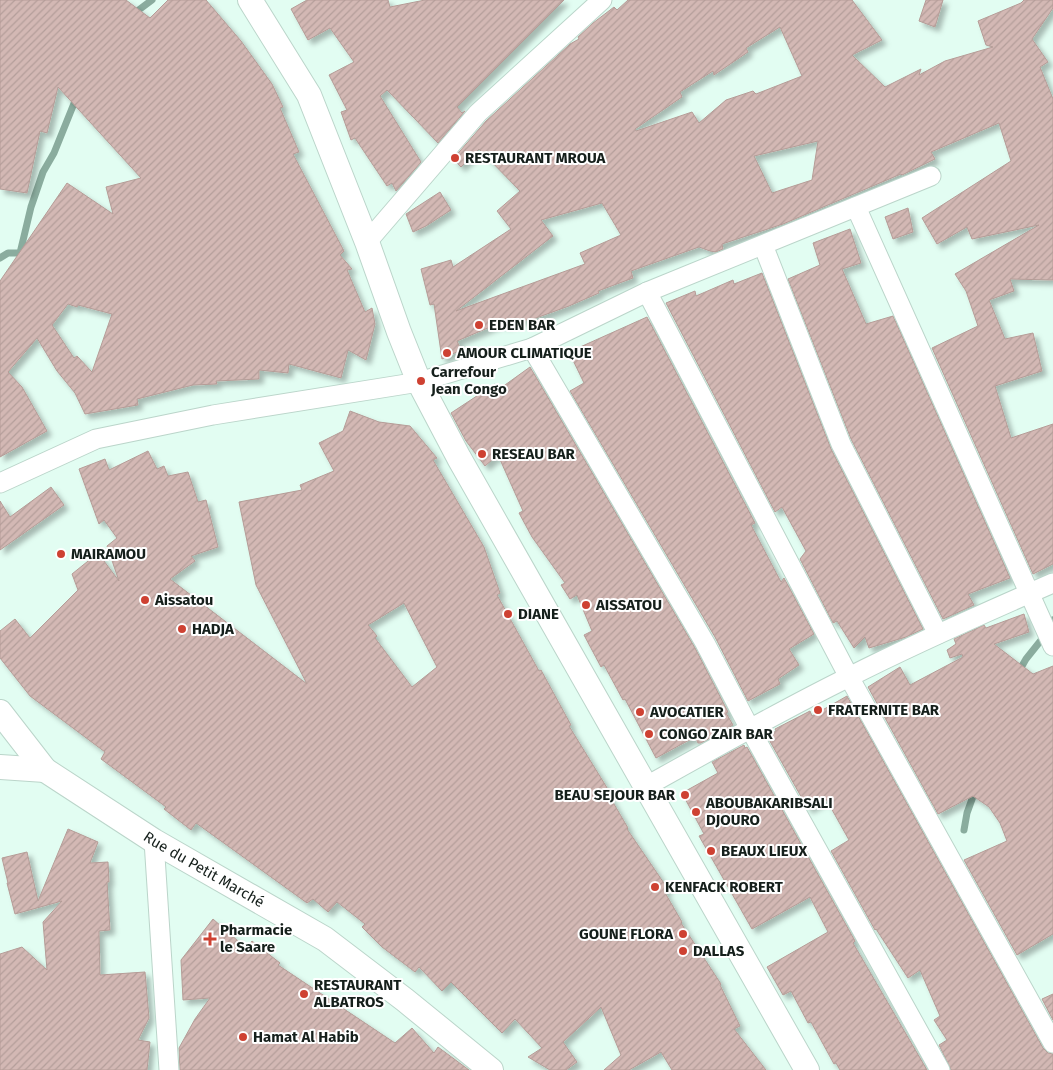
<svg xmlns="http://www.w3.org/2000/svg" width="1053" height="1070" viewBox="0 0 1053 1070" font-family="'Fira Sans',sans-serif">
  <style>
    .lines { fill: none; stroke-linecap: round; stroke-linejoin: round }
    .stream { stroke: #8aac9e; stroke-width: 7 }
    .building { fill: url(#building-hatch); stroke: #b59c97; fill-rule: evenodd; filter: url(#shadow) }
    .minor-casing { stroke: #bbd5ca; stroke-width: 21 }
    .tertiary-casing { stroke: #bbd5ca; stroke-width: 26 }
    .minor { stroke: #fff; stroke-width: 19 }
    .tertiary { stroke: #fff; stroke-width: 24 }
    .poi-dot { fill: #ce4132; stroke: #fff; stroke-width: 2 }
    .labels { text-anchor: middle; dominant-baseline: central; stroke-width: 4; stroke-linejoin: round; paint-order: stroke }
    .poi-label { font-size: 15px; font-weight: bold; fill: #151f1b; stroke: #fff; text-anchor: start }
    .street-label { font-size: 15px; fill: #151f1b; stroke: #fff }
  </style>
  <defs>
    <pattern id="building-hatch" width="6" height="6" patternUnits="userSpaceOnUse" patternTransform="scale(1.25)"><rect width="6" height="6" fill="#d3b8b4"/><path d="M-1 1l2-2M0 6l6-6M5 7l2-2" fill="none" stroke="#b49e9a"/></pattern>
    <filter id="shadow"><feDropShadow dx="4.5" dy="4.5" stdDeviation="2.5" flood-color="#0004"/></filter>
  </defs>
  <rect width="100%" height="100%" fill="#e2fdf2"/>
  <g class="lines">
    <g class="stream">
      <path d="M134,16L136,12L152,0"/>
      <path d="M0,258L8,253H20L31,207L43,172L54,153L77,96"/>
      <path d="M1018,673L1026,659L1042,639L1053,620"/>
      <path d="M964,830L967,813L976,788"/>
    </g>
  </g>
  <g class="building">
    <path d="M0,0H126L150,18L168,0H206L241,41L272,84L283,107L280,108L299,152L293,154L344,251L340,255L352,269L347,270L365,312L372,308L375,324L366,360L348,350L341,378L289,364L288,373L259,370V379L216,381L217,384L193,385L137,399L138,405L85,414L75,393L57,371L37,338L8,372L22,387L47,431L0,457V281L67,183L113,214L106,187L141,178L58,87L47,133L40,131L27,193L0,189ZM68,304L77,307L78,305L112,314L92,372L77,356L74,358L52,325Z"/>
    <path d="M307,0H388L390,7L425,0H564L457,107L462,113L465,111L438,143L387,90L380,96L421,162L396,191L392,183L387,186L355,138L351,140L341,112L347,110L329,75L354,62L330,28L308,40L291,9Z"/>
    <path d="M628,0H852L882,40L852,55L885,87L921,69L919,75L945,61L993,47L986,45L978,21L1021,3L1024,0H1053V8L1032,39L1048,62L1040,67L1053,99V280L1010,279L1014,291L989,300L1005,339L1033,333L1042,371L995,386L1011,438L1053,424V564L1033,574L932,348L978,326L966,291L955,274L1039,225L972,239L967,227L937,244L922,218L1011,161L999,123L931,152L935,159L902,175L901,174L783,224L722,244L723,249L716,252L710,251L699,247L631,271L633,278L598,291L599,293L569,306L536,318L503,325L502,322L457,341L461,350L442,359L434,304L430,305L421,269L451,260L453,267L511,229L497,211L520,191L479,149L461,167L453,159L486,121L570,44L579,39L578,37L593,23L614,7L617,10ZM780,27L802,76L756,94L753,91L726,100L699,123L692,112L636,131L635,129L682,97L680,92L713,71L714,75L748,52L746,48ZM818,141L812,180L772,193L754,156ZM602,203L621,235L580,253L585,264L456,311L553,236L541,220Z"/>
    <path d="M926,0H943L935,27L919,21Z"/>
    <path d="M440,192L451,210L426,226L413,232L406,214Z"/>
    <path d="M908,208L913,232L893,239L885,217Z"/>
    <path d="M850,229L861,263L842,269L866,324L893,316L1010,578L968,594L974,605L943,619L851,439L788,279L820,265L813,243Z"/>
    <path d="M762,273L831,449L923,629L906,637L869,648L865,637L854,648L837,621L833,623L800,559L806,551L782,507L775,512L666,303L695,291L696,296L733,280L734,284Z"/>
    <path d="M647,317L755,523L751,525L781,582L784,578L814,634L789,649L799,665L778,679L780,684L748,701L715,637L570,391L584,383L569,352Z"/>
    <path d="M530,367L695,648L728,712L726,713L733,725L701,743H698L695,737L656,758L625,699L623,700L604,665L601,667L584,635L592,631L577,595L570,599L561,585L565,583L532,537L519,513L523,511L498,455L485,466L466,441L451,413L495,384L498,390Z"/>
    <path d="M350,411L379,422L410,426L437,458L433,460L484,547L500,593L497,595L539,671L541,670L571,725L569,726L609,791L607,792L628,828L627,829L668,889L664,891L682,922L681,923L721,984L720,985L740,1026L734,1029L766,1070H672L661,1052L629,1070H604L621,1055L601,1007L563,1042L577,1062L566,1070H550L528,1057L542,1048L515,1019L502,1033L451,982L442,991L419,967L415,972L382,947L362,927L365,924L337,902L328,912L313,899L307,903L196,823L191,830L164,809L166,807L101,759L105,752L30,696L0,658V631L15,619L30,638L78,590L72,574L98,553L119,581L107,546L117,538L104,520L99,524L79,469L105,459L109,470L148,451L157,469L164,466L168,476L188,472L198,502L206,500L218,547L191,556L195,561L170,579L307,684L256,585L239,502L302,490L300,485L334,471L319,443L343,431ZM404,603L437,667L412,687L375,638L377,636L368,625Z"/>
    <path d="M51,487L64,505L0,550V501L10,517Z"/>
    <path d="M1024,614L1029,632L994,644L1033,674L1053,666V934L1017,955L964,860L1007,841L1000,823L989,807L973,796L938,814L868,687L900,667L910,685L963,657L962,654L950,658L947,650L956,644L954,639L984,625L986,628Z"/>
    <path d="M847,696L1043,1048L1048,1053L1053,1054V1070H951L939,1045L947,1040L934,1020L940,1016L920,970L908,978L876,929L875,930L831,851L849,840L826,799L808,809L767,736L776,731L775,729L810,711L812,716Z"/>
    <path d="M744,745L745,748L747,747L855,941L853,943L927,1070H840L836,1063L834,1064L811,1022L808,1023L791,991L783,995L767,967L828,932L810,897L752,929L699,836L704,834L682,793L718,773L712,762Z"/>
    <path d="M68,829L98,842L90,863L108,862L109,882H107L110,930L99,931L100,975L145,972L149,1018L138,1040L150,1042L147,1070H0V954L22,947L47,970L43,922L62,901L15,914L7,883H8L2,858L27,852L38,901Z"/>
    <path d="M213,919L246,948L252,941L280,963L278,965L395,1043L412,1028L434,1053L438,1047L469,1070H180L179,1048L195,1019L210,998L183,1000L181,960Z"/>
    <path d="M1053,994V1020L1042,999Z"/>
  </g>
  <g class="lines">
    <defs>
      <g id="minor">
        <path d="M856,207L1053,646"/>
        <path d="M367,242L478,113L602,0"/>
        <path d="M763,245L841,444L938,634"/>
        <path d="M647,292L849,677L1053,1043"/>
        <path d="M532,348L705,643L750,729L940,1070"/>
        <path d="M0,483L96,439L213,415L419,382L532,348L647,292L931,176"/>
        <path d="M645,787C713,749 780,711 849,677C916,643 984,613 1053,583"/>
        <path d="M154,841L169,1070"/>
      </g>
      <g id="tertiary">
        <path d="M250,0L309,95L367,242L399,332L419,382L459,458L807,1070"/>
        <path id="s1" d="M0,712L45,770L154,841L325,939L405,1000L491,1070"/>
        <path d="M0,767L45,770"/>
      </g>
    </defs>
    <use href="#minor" class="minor-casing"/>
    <use href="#tertiary" class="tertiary-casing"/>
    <use href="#minor" class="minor"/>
    <use href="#tertiary" class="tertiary"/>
  </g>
  <g class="poi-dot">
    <circle cx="455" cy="158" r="5"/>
    <circle cx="479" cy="325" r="5"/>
    <circle cx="447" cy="353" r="5"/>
    <circle cx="421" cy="381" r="5"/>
    <circle cx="482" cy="454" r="5"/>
    <circle cx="61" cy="554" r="5"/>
    <circle cx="145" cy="600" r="5"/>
    <circle cx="586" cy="605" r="5"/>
    <circle cx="508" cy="614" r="5"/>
    <circle cx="182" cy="629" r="5"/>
    <circle cx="818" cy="710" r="5"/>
    <circle cx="640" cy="712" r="5"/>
    <circle cx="649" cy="734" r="5"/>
    <circle cx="685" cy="795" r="5"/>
    <circle cx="696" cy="812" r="5"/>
    <circle cx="711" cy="851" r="5"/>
    <circle cx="655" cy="887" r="5"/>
    <circle cx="683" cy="934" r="5"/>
    <path d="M207.5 931.5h5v5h5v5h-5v5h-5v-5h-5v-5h5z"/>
    <circle cx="683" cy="951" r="5"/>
    <circle cx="304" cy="994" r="5"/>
    <circle cx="243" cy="1037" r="5"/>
  </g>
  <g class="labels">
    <g class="poi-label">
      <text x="465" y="158">RESTAURANT MROUA</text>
      <text x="489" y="325">EDEN BAR</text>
      <text x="457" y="353">AMOUR CLIMATIQUE</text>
      <text x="431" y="372">Carrefour<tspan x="431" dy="17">Jean Congo</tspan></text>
      <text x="492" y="454">RESEAU BAR</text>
      <text x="71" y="554">MAIRAMOU</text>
      <text x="155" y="600">Aissatou</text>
      <text x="596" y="605">AISSATOU</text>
      <text x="518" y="614">DIANE</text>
      <text x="192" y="629">HADJA</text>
      <text x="828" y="710">FRATERNITE BAR</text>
      <text x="650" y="712">AVOCATIER</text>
      <text x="659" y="734">CONGO ZAIR BAR</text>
      <text x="675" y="795" text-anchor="end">BEAU SEJOUR BAR</text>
      <text x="706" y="803">ABOUBAKARIBSALI<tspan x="706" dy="17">DJOURO</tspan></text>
      <text x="721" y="851">BEAUX LIEUX</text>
      <text x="665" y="887">KENFACK ROBERT</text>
      <text x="220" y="930">Pharmacie<tspan x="220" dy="17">le Saare</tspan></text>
      <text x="673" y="934" text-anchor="end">GOUNE FLORA</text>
      <text x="693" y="951">DALLAS</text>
      <text x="314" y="985">RESTAURANT<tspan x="314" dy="17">ALBATROS</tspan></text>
      <text x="253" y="1037">Hamat Al Habib</text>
    </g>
    <g class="street-label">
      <text stroke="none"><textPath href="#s1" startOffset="261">Rue du Petit Marché</textPath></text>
    </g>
  </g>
</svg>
